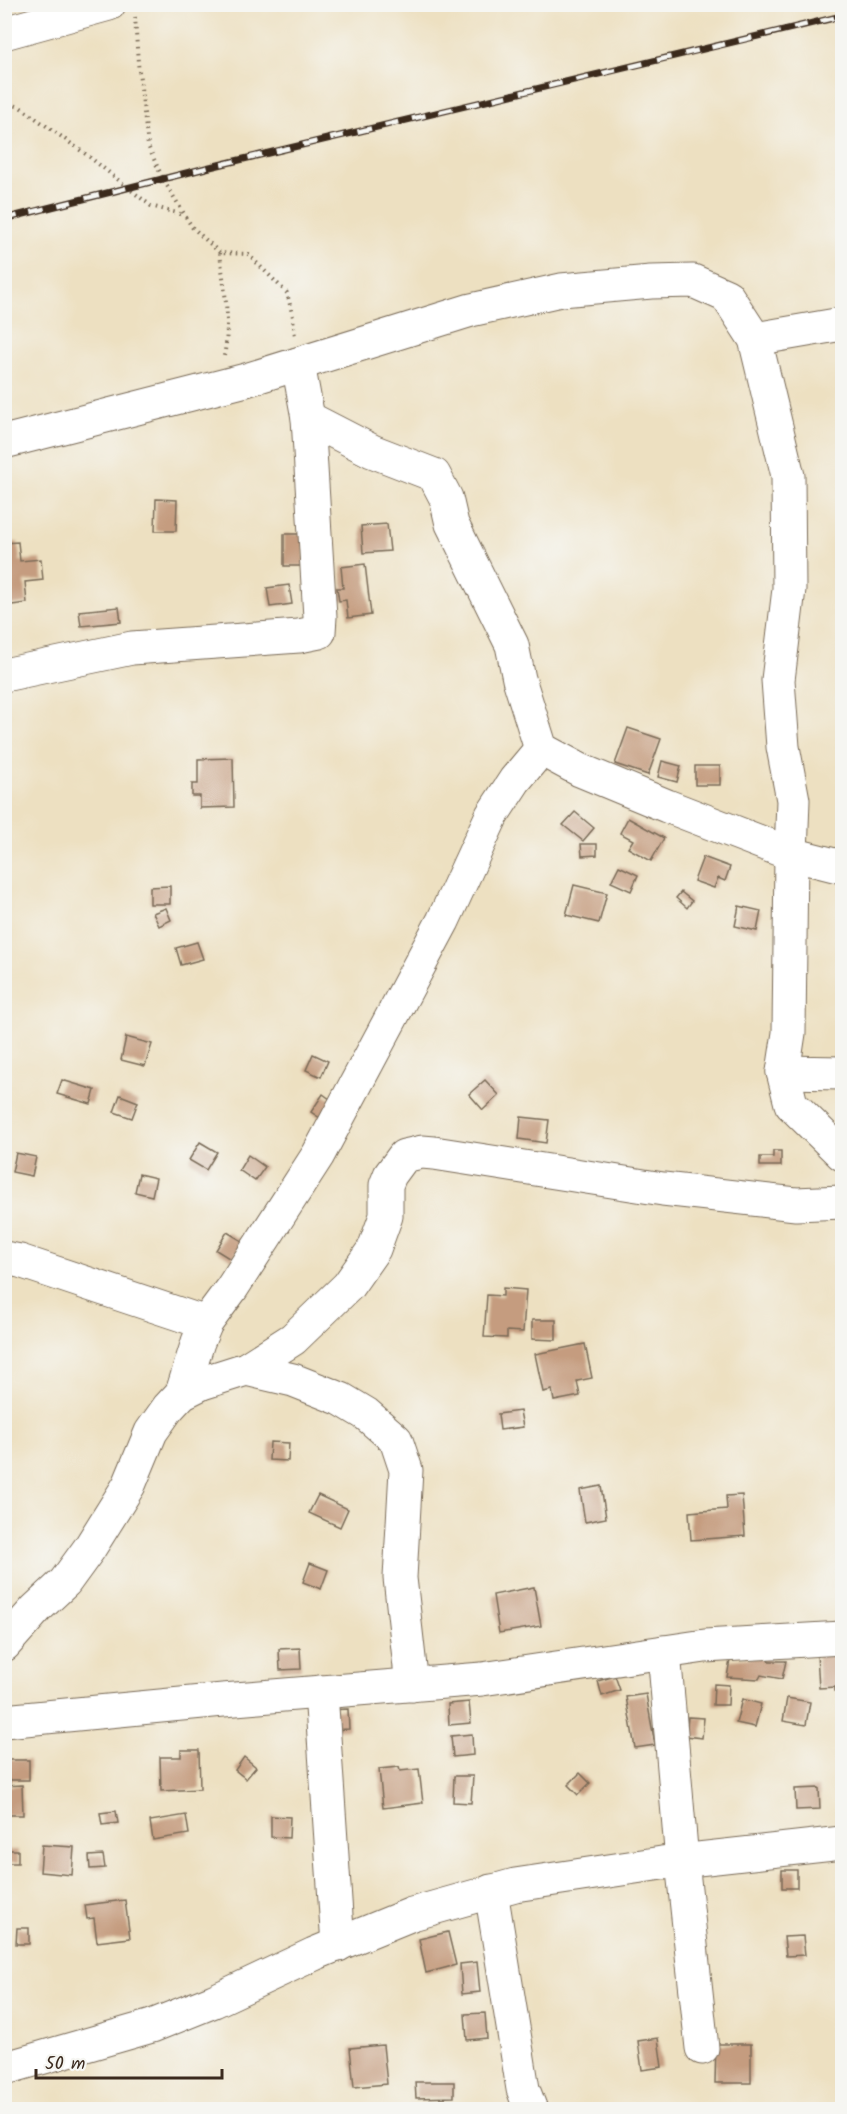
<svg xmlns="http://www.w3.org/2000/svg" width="847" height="2114" viewBox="0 0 847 2114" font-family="Kalam,sans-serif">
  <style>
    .building { fill: #c59c7f }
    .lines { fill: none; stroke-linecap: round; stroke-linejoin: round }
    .minor-casing { stroke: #796a57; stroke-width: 35 }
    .path { stroke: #796a57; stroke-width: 4; stroke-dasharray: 1.5 4.5; stroke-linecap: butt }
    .minor { stroke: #fff; stroke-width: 33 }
    .rail-casing { stroke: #3b2a1e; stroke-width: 7 }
    .rail { stroke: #f6f6f2; stroke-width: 4.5; stroke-dasharray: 14; stroke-linecap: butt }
  </style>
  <rect width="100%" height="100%" fill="#f6f6f2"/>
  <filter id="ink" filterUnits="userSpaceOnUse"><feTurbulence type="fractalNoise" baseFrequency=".0167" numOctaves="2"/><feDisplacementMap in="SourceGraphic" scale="12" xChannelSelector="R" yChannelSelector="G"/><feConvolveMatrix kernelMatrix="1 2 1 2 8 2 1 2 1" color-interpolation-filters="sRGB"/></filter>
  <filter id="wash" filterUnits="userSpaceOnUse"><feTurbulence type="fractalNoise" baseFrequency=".008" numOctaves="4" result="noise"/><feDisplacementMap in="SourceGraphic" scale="24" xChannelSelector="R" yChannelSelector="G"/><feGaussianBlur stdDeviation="1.35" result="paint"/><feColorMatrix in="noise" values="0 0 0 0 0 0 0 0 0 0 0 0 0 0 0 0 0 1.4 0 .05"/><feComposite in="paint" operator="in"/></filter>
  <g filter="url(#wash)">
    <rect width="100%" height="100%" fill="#ede0c1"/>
    <g id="blocks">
      <g class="building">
        <path d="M156,499L177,500L176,531H155Z"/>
        <path d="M387,524L390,551L363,553L361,526Z"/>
        <rect x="284" y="534" width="21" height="32"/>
        <path d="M18,542L20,561L41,559L43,580L25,582L27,603L4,606V543Z"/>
        <path d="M365,564L371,615L348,618L346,600L339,601L337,588H343L341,567Z"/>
        <path d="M289,585L292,604L270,607L267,588Z"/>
        <path d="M119,607L121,622L81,626L79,611Z"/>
        <path d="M628,728L661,739L648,775L615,764Z"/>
        <path d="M233,758L234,807L200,808V796H192V784H198V759Z"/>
        <path d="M662,761L681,766L677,782L658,777Z"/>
        <rect x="695" y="766" width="25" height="19"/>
        <path d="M575,812L594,828L583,841L563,825Z"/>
        <path d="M628,818L664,838L651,861L628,848L633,840L620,833Z"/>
        <path d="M581,844H597V855L582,856Z"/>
        <path d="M703,857L730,867L725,881L718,878L714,888L694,881Z"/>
        <path d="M619,866L638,875L631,891L611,882Z"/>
        <path d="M574,885L607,893L599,923L566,915Z"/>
        <path d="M170,886V904H150V887Z"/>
        <path d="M681,892L692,901L687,908L676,898Z"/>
        <path d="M739,906L761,911L757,931L735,926Z"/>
        <path d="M166,908L171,920L159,926L153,913Z"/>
        <path d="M197,942L203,959L181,965L176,948Z"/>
        <path d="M126,1037L152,1044L145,1066L121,1060Z"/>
        <path d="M313,1054L328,1061L321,1077L306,1070Z"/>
        <path d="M62,1080L95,1090L91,1104L57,1094Z"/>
        <path d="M485,1080L499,1095L483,1110L469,1094Z"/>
        <path d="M323,1094L338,1105L326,1122L311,1112Z"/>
        <path d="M120,1095L138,1102L132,1118L114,1112Z"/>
        <path d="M521,1117L549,1120L546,1143L519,1139Z"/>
        <path d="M200,1142L217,1152L206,1170L189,1160Z"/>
        <path d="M773,1151H781V1166H760V1157H773Z"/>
        <path d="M16,1153L36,1157L32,1176L12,1172Z"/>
        <path d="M248,1155L265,1167L255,1181L239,1170Z"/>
        <path d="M139,1174L156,1178L152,1196L135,1192Z"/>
        <path d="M227,1232L244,1242L232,1260L216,1250Z"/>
        <path d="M503,1288L526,1290L523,1332L507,1331V1338L484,1337L487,1295L503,1296Z"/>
        <path d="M532,1320H556V1340L532,1339Z"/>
        <path d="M585,1344L592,1378L577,1381L580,1396L554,1401L552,1390L543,1392L535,1354Z"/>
        <path d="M520,1411L523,1427L500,1430L498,1414Z"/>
        <path d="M270,1442L289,1443L288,1461L269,1460Z"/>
        <path d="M601,1486L606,1518L585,1522L580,1490Z"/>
        <path d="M318,1495L348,1509L340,1527L309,1513Z"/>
        <path d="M742,1495L745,1536L691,1540L689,1512L727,1509L726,1496Z"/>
        <path d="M310,1563L328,1570L321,1589L303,1582Z"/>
        <path d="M534,1587L541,1626L499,1633L493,1595Z"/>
        <path d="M300,1648L301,1669L280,1670L279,1649Z"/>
        <path d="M842,1652V1690L835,1691V1687L819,1688L817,1654Z"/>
        <path d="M767,1656L769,1661H786L782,1679L761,1675L759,1679L727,1677L730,1660Z"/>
        <path d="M615,1676L620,1690L602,1696L598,1681Z"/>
        <path d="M714,1684L729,1685L728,1705H713Z"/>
        <path d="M646,1694L655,1745L635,1748L626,1697Z"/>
        <path d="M787,1698L810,1702L806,1725L783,1721Z"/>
        <path d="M742,1699L761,1704L755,1727L736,1723Z"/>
        <path d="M469,1702L471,1723L449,1725L448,1704Z"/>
        <path d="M348,1709L349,1729L329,1730L328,1710Z"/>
        <path d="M688,1717L704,1718L702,1738L686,1736Z"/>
        <path d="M472,1734L473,1755L453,1757L451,1736Z"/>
        <path d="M181,1750H199L200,1789L161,1791L160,1757H181Z"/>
        <path d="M244,1757L256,1767L246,1779L235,1770Z"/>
        <path d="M8,1760H29V1780H10V1783L4,1782V1766H8Z"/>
        <path d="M399,1767L400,1771L419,1769L423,1803L383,1808L379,1769Z"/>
        <path d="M580,1773L590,1783L578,1795L568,1785Z"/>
        <path d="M454,1776H473L471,1803L453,1802Z"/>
        <path d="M22,1785L23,1815H4V1786Z"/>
        <path d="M819,1788L820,1809L796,1810L795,1789Z"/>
        <path d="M116,1811L118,1823L102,1825L100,1813Z"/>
        <path d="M186,1815L189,1834L153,1840L150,1821Z"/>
        <path d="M271,1816L290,1817L289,1838L271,1837Z"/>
        <path d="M42,1845L74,1847L72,1875L40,1872Z"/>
        <rect x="4" y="1850" width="14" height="13"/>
        <path d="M103,1855L105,1868L90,1869L89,1856Z"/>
        <rect x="782" y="1870" width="15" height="18"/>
        <path d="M125,1900L130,1938L97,1942L94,1918L87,1919L85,1905Z"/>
        <path d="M17,1928H29V1944H16Z"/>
        <path d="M448,1932L456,1965L426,1973L419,1939Z"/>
        <path d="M803,1936L805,1955L786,1956L784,1937Z"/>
        <path d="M477,1962L480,1992L462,1994L460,1964Z"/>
        <path d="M485,2013L487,2038L467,2040L465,2014Z"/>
        <path d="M658,2038L662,2067L642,2070L638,2041Z"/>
        <path d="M716,2044H751V2083H715Z"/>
        <path d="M383,2045L387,2084L354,2087L350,2048Z"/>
        <path d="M415,2082H454V2097L416,2098Z"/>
      </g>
    </g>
  </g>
  <g filter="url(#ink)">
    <use href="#blocks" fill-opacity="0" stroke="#796a57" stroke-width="1.5"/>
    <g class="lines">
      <defs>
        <g id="minor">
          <path d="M4,33L109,4"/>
          <path d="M755,339L842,324"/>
          <path d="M308,418L372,451L434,475L446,498L452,524L512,645L519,679L541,749L580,770L667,806L791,854L842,867"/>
          <path d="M4,442L246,380L471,310L561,290L651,282L693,281L727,296L755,339L788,476L789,589L778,680L783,747L793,800L791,854L789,1033L783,1072L791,1104L842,1154"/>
          <path d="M4,675L132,648L299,636L319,632L320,617L308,418L298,364"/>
          <path d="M783,1072L842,1073"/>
          <path d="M4,1258L20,1261L206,1323"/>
          <path d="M246,1369L293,1380L341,1399L366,1414L396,1440L406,1470L400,1578L412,1685"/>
          <path d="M182,1393L198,1342L206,1323L232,1288L318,1155L443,921L492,815L515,780L541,749"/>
          <path d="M4,1645L36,1609L65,1582L89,1549L129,1485L151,1432L168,1408L182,1393L202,1383L246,1369L293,1339L348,1286L374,1249L386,1216V1185L390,1175L404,1156L422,1152L434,1153L663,1189L796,1204L842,1202"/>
          <path d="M664,1652L682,1861L702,2048"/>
          <path d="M321,1692L338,1945"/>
          <path d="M4,1721L223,1700L482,1679L705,1646L842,1638"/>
          <path d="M491,1891L523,2089L531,2110"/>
          <path d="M4,2067L13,2066L152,2026L214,2001L314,1954L412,1914L515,1885L662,1863L842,1843"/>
        </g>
      </defs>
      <use href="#minor" class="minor-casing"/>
      <g class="path">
        <path d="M135,17L138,63L148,146L163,179L192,227L220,253L248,254L287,293L293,317L295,337"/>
        <path d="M4,102L20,107L87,155L151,206L184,215"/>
        <path d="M220,253C224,288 231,322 224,356"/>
      </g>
      <use href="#minor" class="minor"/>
      <defs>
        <path id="rail" d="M4,219L210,167L842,16"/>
      </defs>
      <use href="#rail" class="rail-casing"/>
      <use href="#rail" class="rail"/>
    </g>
  </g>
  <rect width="847" height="2114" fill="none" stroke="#f6f6f2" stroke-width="24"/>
  <path d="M36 2069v9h186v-9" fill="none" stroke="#3b2a1e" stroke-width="3"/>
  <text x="45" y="2069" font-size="18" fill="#3b2a1e" stroke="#f6f6f2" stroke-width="4.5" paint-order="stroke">50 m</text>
</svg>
